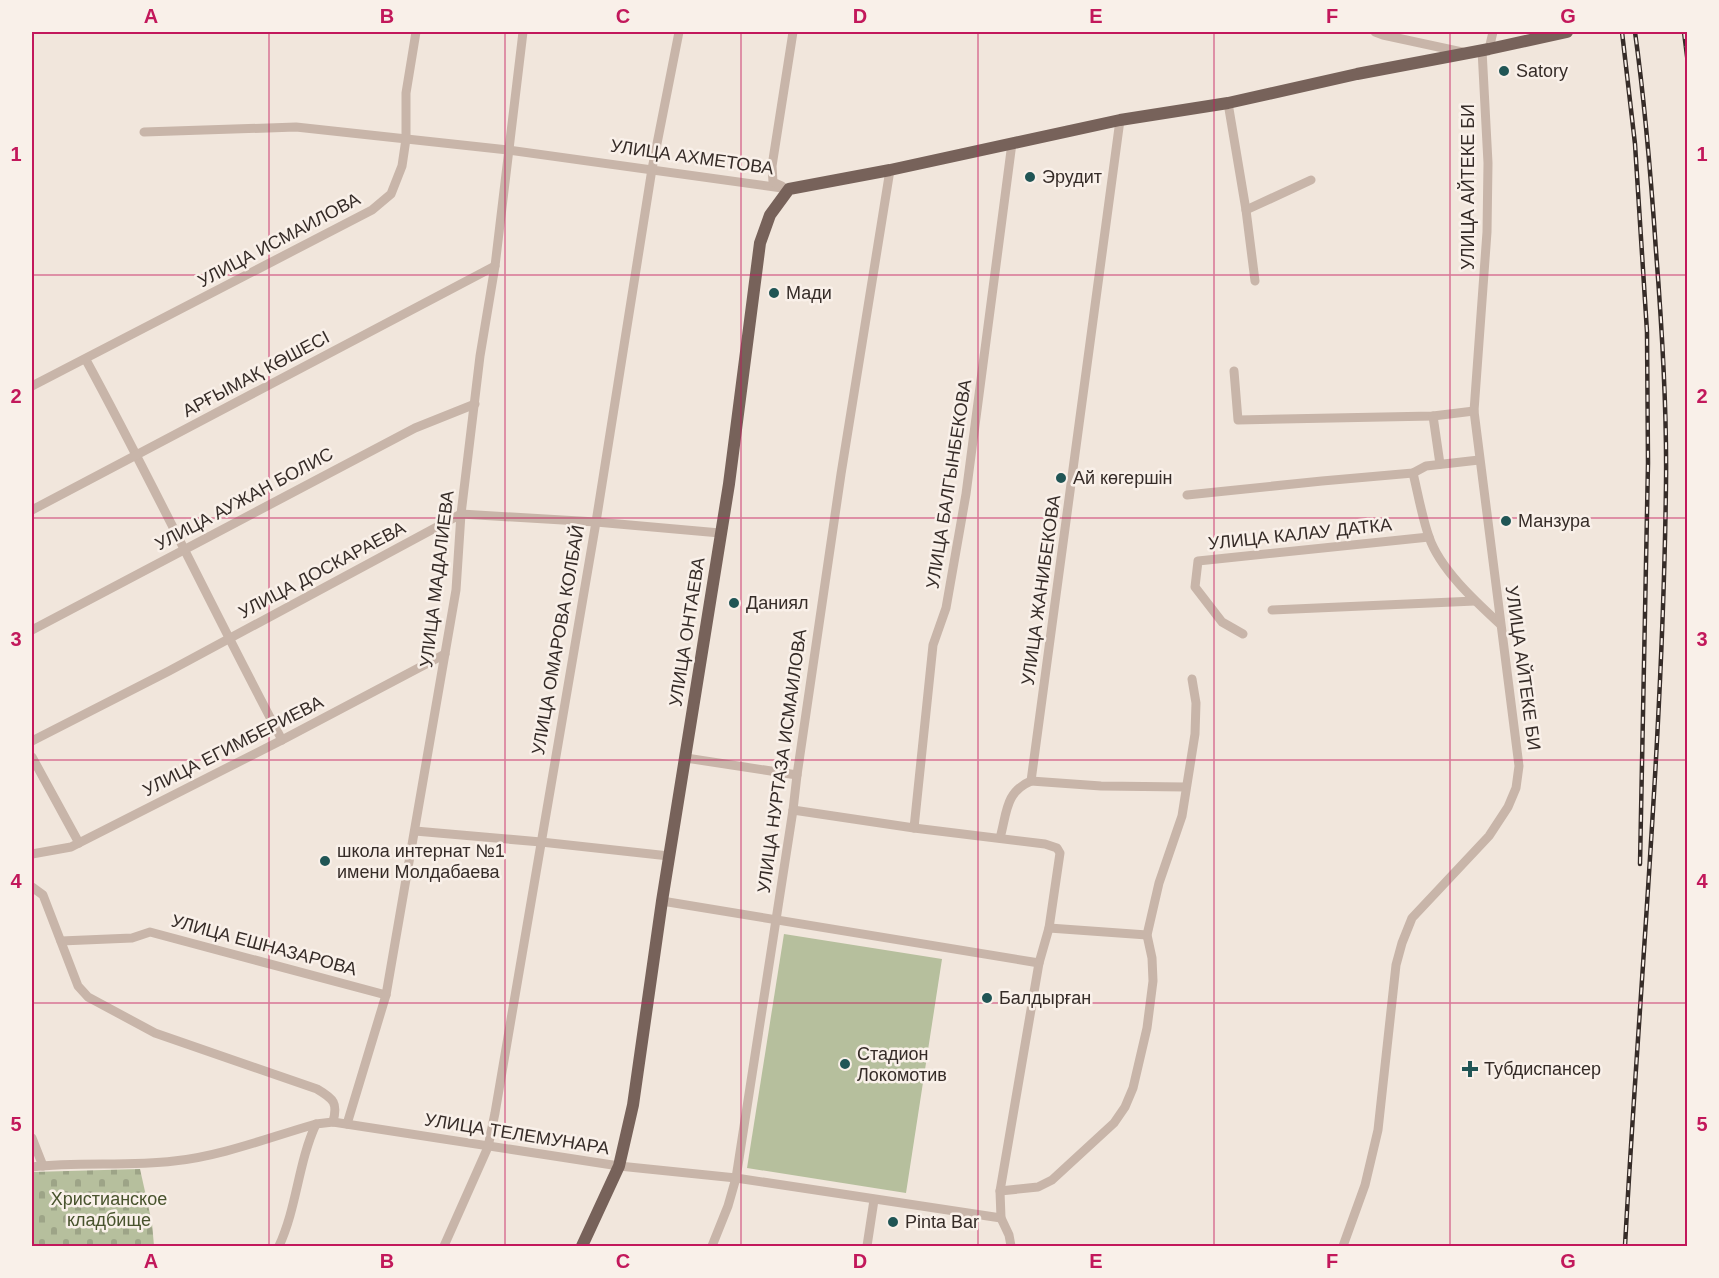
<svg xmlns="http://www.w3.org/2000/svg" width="1719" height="1278" viewBox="0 0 1719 1278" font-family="Arial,sans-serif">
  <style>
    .cemetery { fill: url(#cemetery-stones) }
    .garden { fill: #b6bf9d }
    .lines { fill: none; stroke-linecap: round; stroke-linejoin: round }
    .minor { stroke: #c8b5a9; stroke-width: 9 }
    .major { stroke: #77625a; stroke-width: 12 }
    .rail-casing { stroke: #362c28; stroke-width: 4.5 }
    .rail { stroke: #f9f0e9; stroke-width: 2; stroke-dasharray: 7; stroke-linecap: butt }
    .grid { fill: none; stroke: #c2185b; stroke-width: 1.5; stroke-opacity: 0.55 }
    .poi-dot { fill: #205555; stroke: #f9f0e9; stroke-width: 2 }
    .labels { text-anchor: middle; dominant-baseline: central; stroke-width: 5; stroke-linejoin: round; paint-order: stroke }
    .poi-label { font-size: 18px; fill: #362c28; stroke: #f9f0e9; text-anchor: start }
    .street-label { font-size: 18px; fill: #362c28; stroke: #f9f0e9 }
    .park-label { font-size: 18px; fill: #48532d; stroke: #f9f0e9 }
    .neatline { fill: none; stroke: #c2185b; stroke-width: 2 }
    .grid-label { font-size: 20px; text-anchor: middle; font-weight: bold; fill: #c2185b }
  </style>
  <defs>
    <pattern id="cemetery-stones" width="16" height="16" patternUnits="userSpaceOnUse" patternTransform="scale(1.5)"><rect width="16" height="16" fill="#b6bf9d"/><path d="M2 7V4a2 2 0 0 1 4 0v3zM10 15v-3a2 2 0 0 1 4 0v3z" fill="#9da487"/></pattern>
  </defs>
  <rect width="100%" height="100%" fill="#f1e6dc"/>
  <path class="cemetery" d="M140,1169L152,1223L154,1246H32V1172Z"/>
  <path class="garden" d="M784,934L942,959L906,1193L747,1168Z"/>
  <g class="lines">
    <g class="minor">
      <path d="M1375,32L1383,35L1462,52"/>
      <path d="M1489,49L1493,32"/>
      <path d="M1228,103L1246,210L1255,281"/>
      <path d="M144,132L296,127L508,150L789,189"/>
      <path d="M782,186L773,182L772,166L793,32"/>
      <path d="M1246,210L1311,180"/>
      <path d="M86,360C154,485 215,614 282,740"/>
      <path d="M1234,371L1238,420L1433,416L1474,411"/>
      <path d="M32,386L372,210L391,194L402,166L406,139V93L416,32"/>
      <path d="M1433,416L1440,464"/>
      <path d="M1413,473C1418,494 1422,517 1429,537C1440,569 1475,601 1500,624"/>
      <path d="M1187,495L1322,481L1413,473L1426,466L1479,460"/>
      <path d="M32,510L495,266"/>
      <path d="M1272,610L1475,601"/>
      <path d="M32,630L415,428L475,404"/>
      <path d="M1243,634L1222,622L1195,587L1198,561L1429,537"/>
      <path d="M32,741L169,671L461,514L596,522L720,533"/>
      <path d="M32,757L79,843"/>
      <path d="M686,758L797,775"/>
      <path d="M1031,781L1101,786L1186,787"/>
      <path d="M793,810L914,828L1045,844L1057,848L1060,853L1049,928L1039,963"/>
      <path d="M914,828L933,645L946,608L966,494L1012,143"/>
      <path d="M415,831L541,842L669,856"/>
      <path d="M1000,838C1007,813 1005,792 1031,781L1120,120"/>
      <path d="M32,854L71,847L282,740L445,654"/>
      <path d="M32,887L43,895L78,986L88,997L155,1033L317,1089C334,1099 338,1103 333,1122"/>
      <path d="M662,901L1039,963L1000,1191L1001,1218L1009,1235L1011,1246"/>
      <path d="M1049,928L1147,935"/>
      <path d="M61,941L132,938L150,932L386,995"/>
      <path d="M347,1124L386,995L456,590L461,514L480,356L495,266L523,32"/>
      <path d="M32,1138L43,1166"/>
      <path d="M32,1167C79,1161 127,1167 174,1161C222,1156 270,1137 316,1124L333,1122L619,1166L736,1178L1001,1218"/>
      <path d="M1000,1191L1038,1187L1052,1180L1114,1123L1125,1107L1133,1088L1147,1028L1153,981L1152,958L1147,935L1159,883L1182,816L1195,734L1196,703L1192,679"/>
      <path d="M279,1246C297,1207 298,1163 316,1124"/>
      <path d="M444,1246L488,1147L495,1113L596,522L652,169L679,32"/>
      <path d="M712,1246L728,1206L736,1178L793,810L797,775L841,474L890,170"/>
      <path d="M867,1246L874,1200"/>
      <path d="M1343,1246L1365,1185L1378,1130L1396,965L1402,943L1412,918L1489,836L1508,807L1516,788L1519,766L1474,411L1487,232L1488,163L1482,50"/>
    </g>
    <path class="major" d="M582,1246L619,1166L633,1105L662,901L729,484L760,243L770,215L789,189L890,170L1120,120L1228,103L1357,74L1489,49L1567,32"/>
    <defs>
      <g id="rail">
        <path d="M1622,32L1635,144L1647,332L1648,463L1640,864"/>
        <path d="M1684,32L1688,64"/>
        <path d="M1688,979V1065"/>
        <path d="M1625,1246C1639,992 1663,738 1666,483C1667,405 1662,328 1656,251C1651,177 1645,104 1635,32"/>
      </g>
    </defs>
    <use href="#rail" class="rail-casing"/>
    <use href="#rail" class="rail"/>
  </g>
  <path class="grid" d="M269,32V1246M505,32V1246M741,32V1246M978,32V1246M1214,32V1246M1450,32V1246M32,275H1688M32,518H1688M32,760H1688M32,1003H1688"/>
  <g class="poi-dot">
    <circle cx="1504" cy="71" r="6"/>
    <circle cx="1030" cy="177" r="6"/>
    <circle cx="774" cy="293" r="6"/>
    <circle cx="1061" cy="478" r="6"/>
    <circle cx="1506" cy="521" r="6"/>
    <circle cx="734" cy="603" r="6"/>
    <circle cx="325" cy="861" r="6"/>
    <circle cx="987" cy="998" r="6"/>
    <circle cx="845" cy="1064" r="6"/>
    <path d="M1467 1060h6v6h6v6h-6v6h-6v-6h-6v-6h6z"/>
    <circle cx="893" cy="1222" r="6"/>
  </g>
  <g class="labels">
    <g class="poi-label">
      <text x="1516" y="71">Satory</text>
      <text x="1042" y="177">Эрудит</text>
      <text x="786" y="293">Мади</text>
      <text x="1073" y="478">Ай көгершін</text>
      <text x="1518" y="521">Манзура</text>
      <text x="746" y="603">Даниял</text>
      <text x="337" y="851">школа интернат №1<tspan x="337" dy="21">имени Молдабаева</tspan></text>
      <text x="999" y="998">Балдырған</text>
      <text x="857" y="1054">Стадион<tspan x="857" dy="21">Локомотив</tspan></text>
      <text x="1484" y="1069">Тубдиспансер</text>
      <text x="905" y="1222">Pinta Bar</text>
    </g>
    <g class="street-label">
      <text transform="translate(692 157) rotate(8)">УЛИЦА АХМЕТОВА</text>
      <text transform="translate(1468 187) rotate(-90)">УЛИЦА АЙТЕКЕ БИ</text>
      <text transform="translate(279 240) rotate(-28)">УЛИЦА ИСМАИЛОВА</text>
      <text transform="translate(256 374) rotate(-28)">АРҒЫМАҚ КӨШЕСІ</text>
      <text transform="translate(949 484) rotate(-81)">УЛИЦА БАЛГЫНБЕКОВА</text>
      <text transform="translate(244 499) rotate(-28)">УЛИЦА АУЖАН БОЛИС</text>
      <text transform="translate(1300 534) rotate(-6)">УЛИЦА КАЛАУ ДАТКА</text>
      <text transform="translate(322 570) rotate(-28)">УЛИЦА ДОСКАРАЕВА</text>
      <text transform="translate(437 579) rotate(-83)">УЛИЦА МАДАЛИЕВА</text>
      <text transform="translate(1041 590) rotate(-82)">УЛИЦА ЖАНИБЕКОВА</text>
      <text transform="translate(687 632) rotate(-81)">УЛИЦА ОНТАЕВА</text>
      <text transform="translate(558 640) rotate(-80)">УЛИЦА ОМАРОВА КОЛБАЙ</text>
      <text transform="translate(1523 668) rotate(82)">УЛИЦА АЙТЕКЕ БИ</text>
      <text transform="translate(233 746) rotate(-27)">УЛИЦА ЕГИМБЕРИЕВА</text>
      <text transform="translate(782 761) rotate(-82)">УЛИЦА НУРТАЗА ИСМАИЛОВА</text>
      <text transform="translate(264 945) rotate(15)">УЛИЦА ЕШНАЗАРОВА</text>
      <text transform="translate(517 1134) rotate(9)">УЛИЦА ТЕЛЕМУНАРА</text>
    </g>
    <g class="park-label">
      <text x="109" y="1199">Христианское<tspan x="109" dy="21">кладбище</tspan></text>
    </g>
  </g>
  <rect width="1719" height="1278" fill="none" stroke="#f9f0e9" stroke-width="66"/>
  <rect x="33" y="33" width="1653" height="1212" class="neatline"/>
  <g class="grid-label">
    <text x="151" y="23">A</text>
    <text x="387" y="23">B</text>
    <text x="623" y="23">C</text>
    <text x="860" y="23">D</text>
    <text x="1096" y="23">E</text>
    <text x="1332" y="23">F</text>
    <text x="1568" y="23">G</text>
    <text x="16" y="161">1</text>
    <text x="1702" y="161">1</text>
    <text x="16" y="403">2</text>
    <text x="1702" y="403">2</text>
    <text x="16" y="646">3</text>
    <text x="1702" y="646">3</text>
    <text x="16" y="888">4</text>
    <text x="1702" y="888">4</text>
    <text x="16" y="1131">5</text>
    <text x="1702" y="1131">5</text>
    <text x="151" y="1268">A</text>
    <text x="387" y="1268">B</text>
    <text x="623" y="1268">C</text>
    <text x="860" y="1268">D</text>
    <text x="1096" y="1268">E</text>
    <text x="1332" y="1268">F</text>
    <text x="1568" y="1268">G</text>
  </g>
</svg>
